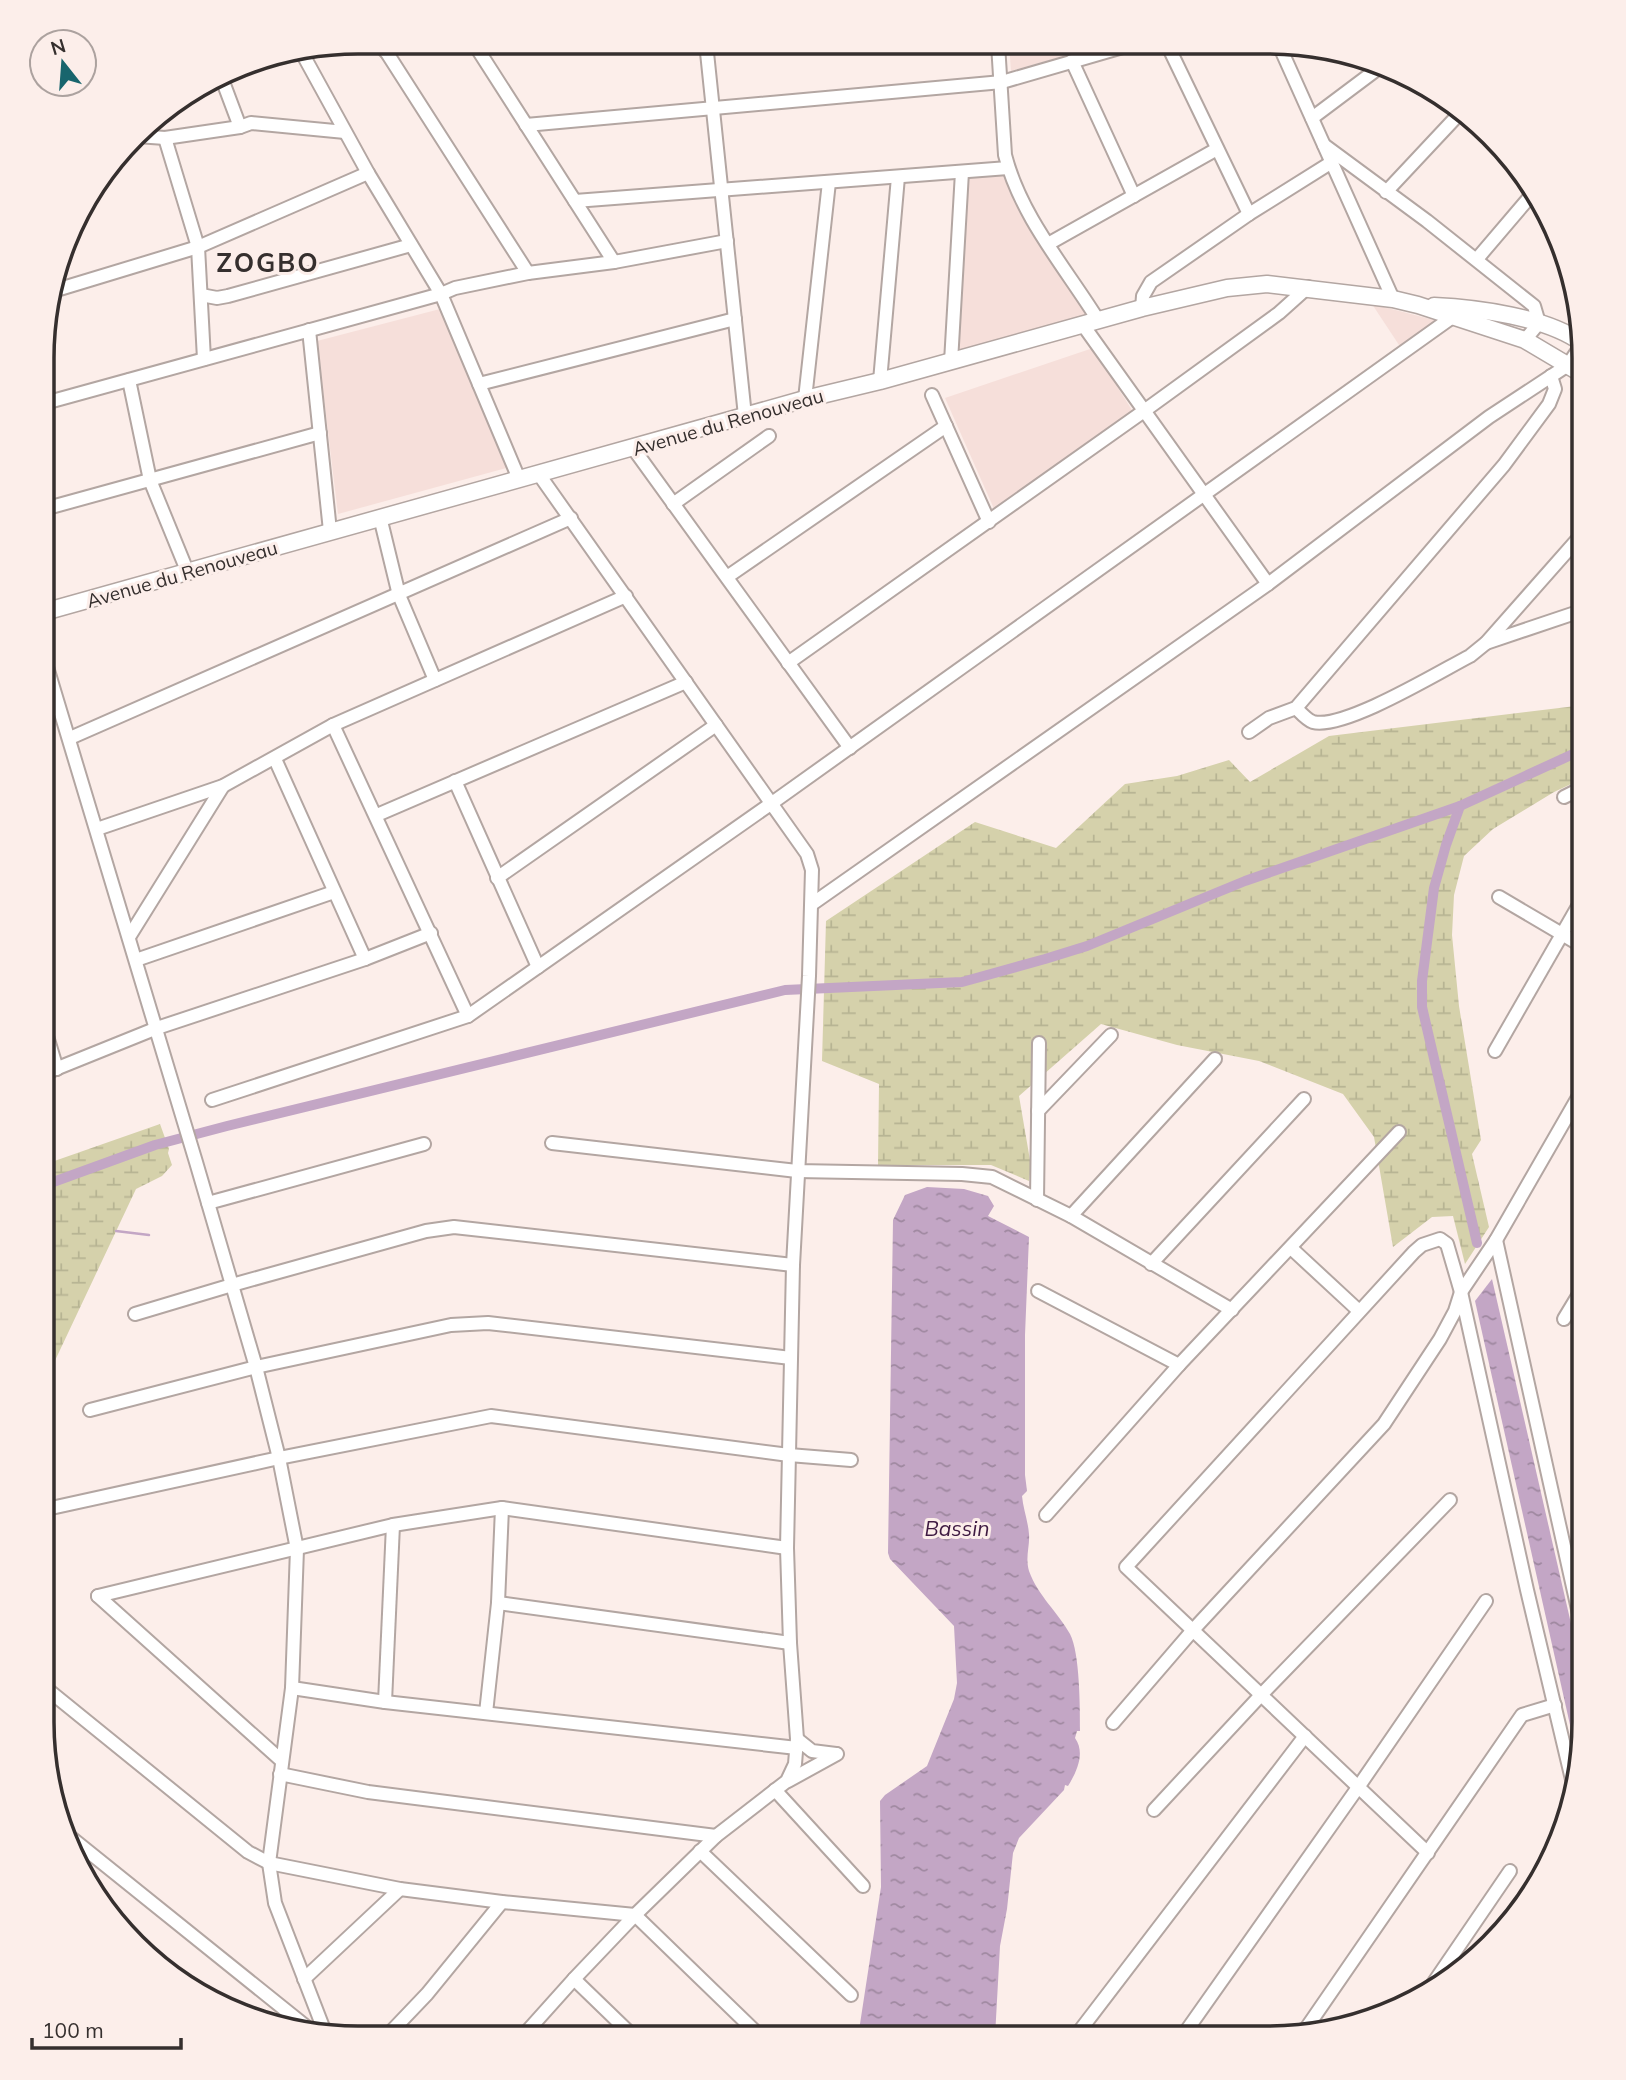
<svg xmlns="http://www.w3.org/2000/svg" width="1626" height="2080" viewBox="0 0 1626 2080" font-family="Mulish,sans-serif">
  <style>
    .built { fill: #f6dfda }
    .wetland { fill: url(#wetland-marsh) }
    .water { fill: url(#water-ripples) }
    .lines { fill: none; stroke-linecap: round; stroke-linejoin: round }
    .stream { stroke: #c3a6c5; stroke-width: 2.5 }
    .canal { stroke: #c3a6c5; stroke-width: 10 }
    .minor-casing { stroke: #b3a6a2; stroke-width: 16 }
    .major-casing { stroke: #b3a6a2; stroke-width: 19 }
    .minor { stroke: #fff; stroke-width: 12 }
    .major { stroke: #fff; stroke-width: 16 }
    .labels { text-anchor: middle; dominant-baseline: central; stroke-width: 6; stroke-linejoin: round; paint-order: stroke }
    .street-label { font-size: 19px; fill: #352f2e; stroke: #fceeea }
    .water-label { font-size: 21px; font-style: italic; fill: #3f1a42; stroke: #fceeea }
    .district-label { font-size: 26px; font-weight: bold; letter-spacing: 2px; fill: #352f2e; stroke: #fceeea }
    .rim { fill: none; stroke: #352f2e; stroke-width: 3.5 }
  </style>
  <defs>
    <pattern id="wetland-marsh" width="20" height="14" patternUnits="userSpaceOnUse" patternTransform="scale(1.75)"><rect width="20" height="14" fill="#d5d1ab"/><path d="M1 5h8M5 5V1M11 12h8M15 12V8" fill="none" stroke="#b7b493"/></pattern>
    <pattern id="water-ripples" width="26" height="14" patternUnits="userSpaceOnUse" patternTransform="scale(1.75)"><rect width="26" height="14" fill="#c3a6c5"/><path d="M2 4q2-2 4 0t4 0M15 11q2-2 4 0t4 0" fill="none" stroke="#9f88a0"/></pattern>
  </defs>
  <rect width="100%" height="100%" fill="#fceeea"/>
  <g class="built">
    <path d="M1009,44H1106L1011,71Z"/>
    <path d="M1008,174L1091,314L957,353L969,176Z"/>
    <path d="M1372,304L1438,321L1401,348Z"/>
    <path d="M440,309L510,467L338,514L317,341Z"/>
    <path d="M1093,348L1135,415L995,511L945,398Z"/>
  </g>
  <g class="wetland">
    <path d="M1584,705V778L1554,792L1493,829L1464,856L1454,895L1452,935L1459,1006L1481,1140L1472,1154L1489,1227L1465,1264L1453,1216L1432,1217L1393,1247L1374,1137L1343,1094L1259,1061L1177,1045L1101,1024L1019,1096L1031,1166L1029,1181L991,1165H878L879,1084L822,1061L826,921L975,822L1056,848L1125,784L1177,776L1229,760L1250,782L1329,736Z"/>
    <path d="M160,1124L169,1149L168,1153L172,1165L162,1176L136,1189L43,1386V1242L54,1214L49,1201L43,1194V1165Z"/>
  </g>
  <g class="water">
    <path d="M927,1187L964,1189L988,1196L994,1206L988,1216L1029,1237L1025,1335V1475L1027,1491L1022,1496C1023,1508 1028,1521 1029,1534C1030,1546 1025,1557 1029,1571C1038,1596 1058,1612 1070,1634C1080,1653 1080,1708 1080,1731H1077L1075,1738C1086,1753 1076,1773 1068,1786L1065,1785L1064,1790L1019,1838L1013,1853L1007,1909L1000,1946L995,2037H858L881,1887L880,1801L885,1795L927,1766L954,1699L957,1683L954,1626L890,1559L888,1553L893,1220L905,1195Z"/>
    <path d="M1492,1279L1583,1676V1743L1579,1765L1475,1301Z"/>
  </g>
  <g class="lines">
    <g class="stream">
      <path d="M116,1231L149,1235"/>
      <path d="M43,1408L53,1413"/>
    </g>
    <g class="canal">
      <path d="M1460,806L1446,845L1434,888L1422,981V1007L1477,1243"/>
      <path d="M45,1185L155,1145L227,1126L785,990L962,982L1045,959L1087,946L1245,881L1460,806L1584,749"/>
    </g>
    <defs>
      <g id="minor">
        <path d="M380,42L528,273"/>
        <path d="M473,42L614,262"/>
        <path d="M706,43L745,416"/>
        <path d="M998,44L1005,155C1021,217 1065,267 1098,320"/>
        <path d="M1167,44L1249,214"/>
        <path d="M1279,45L1393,299"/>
        <path d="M301,51L368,173L441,294L519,479"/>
        <path d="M385,51L397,42"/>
        <path d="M1072,61L1134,196"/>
        <path d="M222,79L240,127"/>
        <path d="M1312,118L1376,70"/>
        <path d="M526,125L1002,82L1133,44"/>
        <path d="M137,136L165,138L240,127L251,123L345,132"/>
        <path d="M165,138L198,247L204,359"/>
        <path d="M1324,145L1427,221L1534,306L1539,323L1525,340"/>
        <path d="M1386,192L1460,113"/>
        <path d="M575,201L1008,168"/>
        <path d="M1048,244L1217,149"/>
        <path d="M1477,259L1534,192"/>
        <path d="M53,291L198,247L368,173"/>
        <path d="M201,295L217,298L228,296L411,245"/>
        <path d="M1142,308L1143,296L1151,282L1249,214L1332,162"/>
        <path d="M1083,325L1268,584"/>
        <path d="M309,330L330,531"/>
        <path d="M951,362L962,172"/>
        <path d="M129,380L150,480L188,573"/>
        <path d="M880,381L898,177"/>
        <path d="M479,384L735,319"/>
        <path d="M932,395L989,522"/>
        <path d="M805,399L829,182"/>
        <path d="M45,403L441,294L455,288L528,273L614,262L727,241"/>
        <path d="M633,448L850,748"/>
        <path d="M673,504L769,436"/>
        <path d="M44,509L320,433"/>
        <path d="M380,517L399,595L435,680"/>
        <path d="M727,577L946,426"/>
        <path d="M1486,643L1584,610"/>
        <path d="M44,657L196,1162L256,1367L279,1458L297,1549L292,1688L269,1863L275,1903L326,2035"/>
        <path d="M788,663L1144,411L1279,313L1308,287"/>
        <path d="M1296,708C1301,713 1307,720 1313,722C1344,730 1439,672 1470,656L1486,643L1584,532"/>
        <path d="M333,725L468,1016"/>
        <path d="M1249,732L1269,718L1296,708L1504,465L1549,404L1555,389L1551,376"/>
        <path d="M70,738L571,518"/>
        <path d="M275,759L365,959"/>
        <path d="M455,781L538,967"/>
        <path d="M1564,797L1584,787"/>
        <path d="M377,815L686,682"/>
        <path d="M97,829L223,786L333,725L626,596"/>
        <path d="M497,878L716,725"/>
        <path d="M1499,897L1584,947"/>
        <path d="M812,904L1268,584L1489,417L1568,365L1582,344"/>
        <path d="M129,937L223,786"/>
        <path d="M136,960L334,892"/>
        <path d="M43,1023L57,1069"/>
        <path d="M1495,1051L1584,896"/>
        <path d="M43,1074L157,1028L365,959L431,933"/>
        <path d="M212,1100L468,1016L772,803L1451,318"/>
        <path d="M1038,1111L1111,1035"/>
        <path d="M552,1143L797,1171L962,1174L992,1177L1071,1216L1232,1310"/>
        <path d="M1037,1200L1039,1043"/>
        <path d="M208,1203L424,1144"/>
        <path d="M1071,1216L1215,1059"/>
        <path d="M1496,1240L1583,1632"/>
        <path d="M1291,1248L1359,1311"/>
        <path d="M1151,1264L1304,1099"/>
        <path d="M1038,1291L1179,1365"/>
        <path d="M135,1314L232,1285L426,1231L454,1227L793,1265"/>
        <path d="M1564,1319L1584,1286"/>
        <path d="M90,1410L256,1367L451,1325L488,1323L791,1358"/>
        <path d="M42,1510L279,1458L491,1416L789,1455L851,1460"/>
        <path d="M1046,1515L1179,1365L1399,1132"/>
        <path d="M98,1596L393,1525L502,1508L787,1548"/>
        <path d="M98,1596L282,1761"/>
        <path d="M498,1603L790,1643"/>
        <path d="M42,1685L248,1852L269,1863L400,1889L502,1902L635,1915L761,2037"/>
        <path d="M292,1688L385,1702L797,1748"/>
        <path d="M385,1702L393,1525"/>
        <path d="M486,1713L498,1603L502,1508"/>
        <path d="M1113,1723L1193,1630L1384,1424L1440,1339L1455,1311L1461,1292L1496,1240L1584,1087"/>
        <path d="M797,1739L812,1751L836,1754"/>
        <path d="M280,1774L368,1792L716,1836"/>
        <path d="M788,1781L837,1754"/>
        <path d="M775,1790L863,1886"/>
        <path d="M1154,1810L1261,1695L1450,1500"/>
        <path d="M64,1832L314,2033"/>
        <path d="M700,1851L851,1995"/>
        <path d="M1428,1853L1126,1567L1414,1252L1422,1245L1440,1239L1447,1244L1461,1292L1527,1590L1574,1788"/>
        <path d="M304,1979L400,1889"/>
        <path d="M574,1979L634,2037"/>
        <path d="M1424,1997L1510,1871"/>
        <path d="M1303,2033L1522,1715L1555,1705"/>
        <path d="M386,2037L427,1994L502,1902"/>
        <path d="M522,2037L574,1979L635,1915L716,1836L787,1781L795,1764L797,1739L790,1643L787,1548L793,1265L809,976L812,870L807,854L538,473"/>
        <path d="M1075,2037L1305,1736"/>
        <path d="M1182,2037L1359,1786L1486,1601"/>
      </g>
      <g id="major">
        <path d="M1434,306C1477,308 1547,317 1582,343"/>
        <path d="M44,612L805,399L880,381L1142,308L1227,288L1267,284L1393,299L1418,305L1525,340L1584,375"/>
      </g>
    </defs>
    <use href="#minor" class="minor-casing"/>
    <use href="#major" class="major-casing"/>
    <use href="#minor" class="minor"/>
    <use href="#major" class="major"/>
  </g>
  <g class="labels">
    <g class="street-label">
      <text transform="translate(728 422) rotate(-16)">Avenue du Renouveau</text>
      <text transform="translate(182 574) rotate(-16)">Avenue du Renouveau</text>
    </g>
    <g class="water-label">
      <text x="957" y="1528">Bassin</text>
    </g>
    <g class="district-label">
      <text x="268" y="262">ZOGBO</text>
    </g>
  </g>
  <path d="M0 0H1626V2080H0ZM358 54H1268A304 304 0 0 1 1572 358V1722A304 304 0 0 1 1268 2026H358A304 304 0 0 1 54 1722V358A304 304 0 0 1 358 54Z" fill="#fceeea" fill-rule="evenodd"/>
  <path class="rim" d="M358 54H1268A304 304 0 0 1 1572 358V1722A304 304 0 0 1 1268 2026H358A304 304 0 0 1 54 1722V358A304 304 0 0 1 358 54Z"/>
  <g transform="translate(63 63) rotate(343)"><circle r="33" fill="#fceeea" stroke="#aca29f" stroke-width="2"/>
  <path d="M0-5L12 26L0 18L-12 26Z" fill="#18656d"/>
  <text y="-10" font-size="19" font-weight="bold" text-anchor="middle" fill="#352f2e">N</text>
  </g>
  <path d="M32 2038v10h149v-10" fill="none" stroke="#352f2e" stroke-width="3.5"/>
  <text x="42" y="2038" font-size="21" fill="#352f2e" stroke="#fceeea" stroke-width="5" paint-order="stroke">100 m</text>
</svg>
